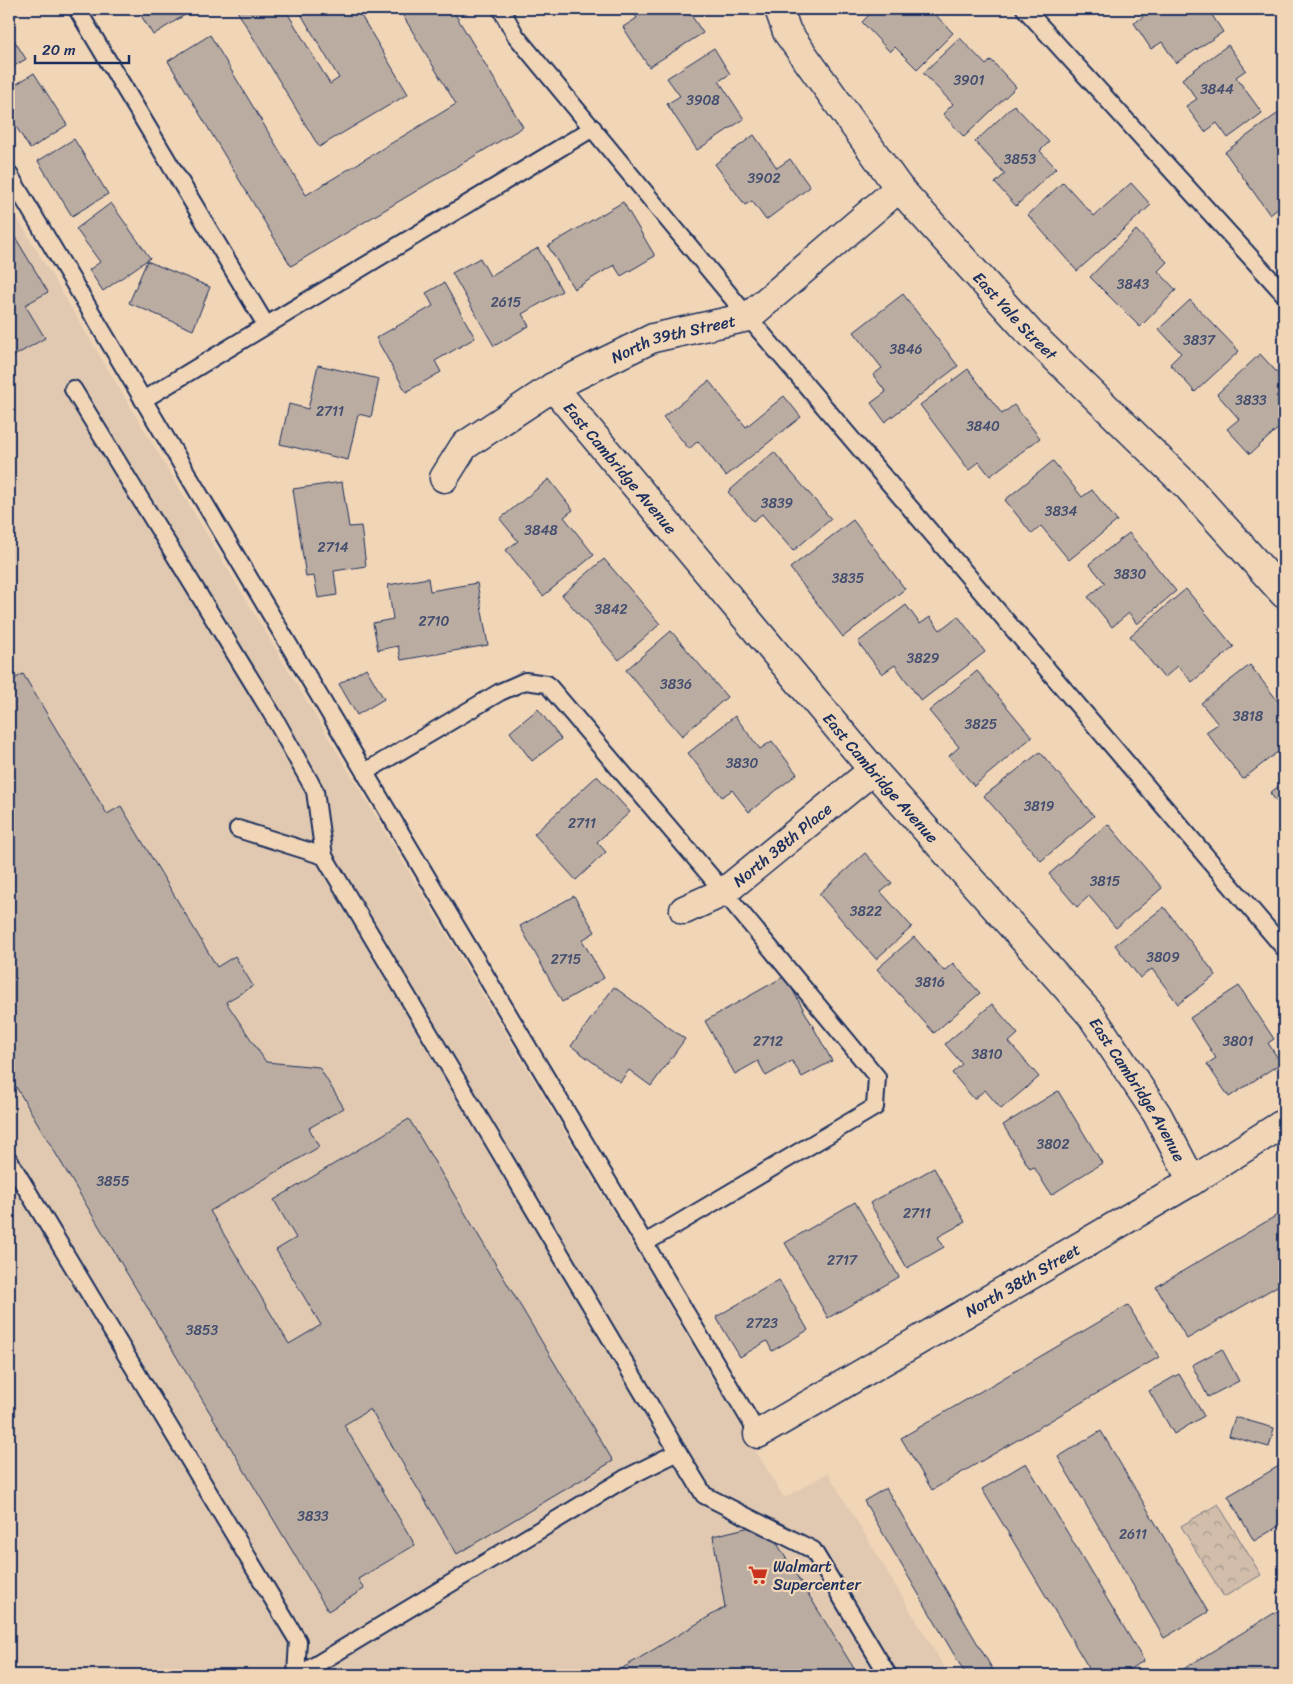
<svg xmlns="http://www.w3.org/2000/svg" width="1293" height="1684" viewBox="0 0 1293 1684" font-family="Sriracha,sans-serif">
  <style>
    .built { fill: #e0c9b0 }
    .park { fill: url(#park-crowns); stroke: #767684 }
    .building { fill: #bbaca1; stroke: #1b2f5e }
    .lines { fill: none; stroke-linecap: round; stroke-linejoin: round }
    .lane-casing { stroke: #1b2f5e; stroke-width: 20 }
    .street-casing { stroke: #1b2f5e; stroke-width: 31 }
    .lane { stroke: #f0d5b7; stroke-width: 16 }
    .street { stroke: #f0d5b7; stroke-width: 28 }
    .labels { text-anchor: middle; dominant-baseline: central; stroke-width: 4.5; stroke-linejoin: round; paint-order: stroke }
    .number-label { font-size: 14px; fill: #434e6f }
    .street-label { font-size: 16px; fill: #1b2f5e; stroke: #f0d5b7 }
    .poi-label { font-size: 16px; fill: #1b2f5e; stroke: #f0d5b7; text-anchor: start }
  </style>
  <defs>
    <pattern id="park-crowns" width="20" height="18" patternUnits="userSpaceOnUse" patternTransform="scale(1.25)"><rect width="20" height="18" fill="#d1bdaa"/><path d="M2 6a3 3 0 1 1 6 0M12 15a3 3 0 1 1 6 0" fill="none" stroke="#a99a8e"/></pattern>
  </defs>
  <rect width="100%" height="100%" fill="#f0d5b7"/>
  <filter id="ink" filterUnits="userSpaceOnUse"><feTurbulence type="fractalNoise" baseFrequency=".02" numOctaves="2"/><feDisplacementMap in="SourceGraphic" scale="10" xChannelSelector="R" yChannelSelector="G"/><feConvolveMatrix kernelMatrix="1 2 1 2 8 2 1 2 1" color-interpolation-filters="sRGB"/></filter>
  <g filter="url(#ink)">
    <path class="built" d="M9,204L784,1498L828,1473L949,1675H9Z"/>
    <path class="park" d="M1218,1504L1261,1575L1224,1597L1181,1526Z"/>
    <g class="building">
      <path d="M137,9H190L191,11L153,35Z"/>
      <path d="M236,9H285L330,84L339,78L298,9H357L408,94L319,147Z"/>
      <path d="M399,9H452L523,127L291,266L168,61L210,35L306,195L456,104Z"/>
      <path d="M631,9H687L703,33L649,67L623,27L637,18Z"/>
      <path d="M875,9H930L953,33L917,69L895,47L890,52L862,22Z"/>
      <path d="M1137,9H1190L1192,12L1197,9H1208L1223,32L1176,63L1162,42L1151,49L1134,23L1143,17Z"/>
      <path d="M9,32L26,59L9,69Z"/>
      <path d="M960,38L986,65L991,60L1016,87L964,137L943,114L953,104L923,73Z"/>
      <path d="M1228,45L1246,70L1236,77L1262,113L1228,138L1217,123L1205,132L1186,106L1197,99L1182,79Z"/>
      <path d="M714,48L730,74L719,81L744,119L697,150L667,104L680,96L667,78Z"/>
      <path d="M34,73L67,125L30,149L9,115V89Z"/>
      <path d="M1014,105L1049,142L1040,151L1056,168L1016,206L995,183L1005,174L975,142Z"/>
      <path d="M1281,111L1284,115V204L1270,215L1225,152Z"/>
      <path d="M754,135L777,168L790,159L810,187L766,220L752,201L745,205L715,164Z"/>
      <path d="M74,139L108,194L72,216L38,161Z"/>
      <path d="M1063,182L1094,216L1131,183L1151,205L1077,271L1028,215Z"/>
      <path d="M623,202L655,256L621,276L614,265L574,289L548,246Z"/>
      <path d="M111,203L150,258L103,291L89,270L100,262L76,229Z"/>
      <path d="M9,227L48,292L25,305L45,338L9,359Z"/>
      <path d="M1136,230L1167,262L1158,271L1176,290L1140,327L1090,277Z"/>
      <path d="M538,248L562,291L522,314L529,326L494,346L452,273L480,258L490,276Z"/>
      <path d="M147,261L210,287L193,330L129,303Z"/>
      <path d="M444,283L475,338L435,361L441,372L406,392L376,338L433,306L426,293Z"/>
      <path d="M903,294L958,366L885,422L871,403L886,392L873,375L882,368L854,332Z"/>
      <path d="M1190,300L1239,351L1195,392L1170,364L1181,353L1159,329Z"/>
      <path d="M1260,354L1284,380V388L1276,396L1284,405V423L1250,454L1227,429L1239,419L1217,394Z"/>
      <path d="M318,365L379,379L371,417L358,414L348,460L280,444L289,404L308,409Z"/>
      <path d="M968,369L1002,414L1014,405L1040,438L990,476L979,462L969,470L920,405Z"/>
      <path d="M709,381L746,427L784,396L801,417L726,476L698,441L689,449L663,417Z"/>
      <path d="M774,452L831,519L793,551L762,514L753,521L728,492Z"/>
      <path d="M1053,461L1082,497L1092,490L1117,521L1069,560L1041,526L1032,534L1005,500Z"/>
      <path d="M1284,461V476L1277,467Z"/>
      <path d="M549,479L573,510L564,517L594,555L543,596L506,550L518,541L500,519Z"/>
      <path d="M342,482L349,527L361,526L366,566L334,571L337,595L318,598L314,576L306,577L293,489Z"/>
      <path d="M853,520L905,589L843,637L790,568Z"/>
      <path d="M1129,533L1176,591L1137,624L1129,613L1112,627L1088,597L1105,583L1089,564Z"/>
      <path d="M604,559L660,624L619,660L562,595Z"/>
      <path d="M428,578L430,591L477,583L488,645L401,660L398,646L378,650L373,623L393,619L388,585Z"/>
      <path d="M1186,589L1234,647L1192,682L1178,666L1164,678L1130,636Z"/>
      <path d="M906,605L920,624L930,617L940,630L958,616L985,652L921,701L895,665L882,674L858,642Z"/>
      <path d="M671,631L727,697L682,736L626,670Z"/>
      <path d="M1250,665L1284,709V747L1243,779L1206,732L1218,724L1201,703Z"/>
      <path d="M366,668L384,699L357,715L339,684Z"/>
      <path d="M977,671L1032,737L974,786L949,756L959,747L929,711Z"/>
      <path d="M23,674L107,814L121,806L217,967L235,956L253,986L226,1002L266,1062L319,1067L344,1108L309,1128L319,1147L210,1211L289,1344L321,1325L276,1250L296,1238L274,1200L409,1119L613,1461L457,1554L370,1409L344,1425L415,1545L358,1579L364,1589L328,1611L9,1075V682Z"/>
      <path d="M538,709L561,739L532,761L510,732Z"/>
      <path d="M735,716L760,749L772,741L797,774L749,812L732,790L722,797L688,753Z"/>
      <path d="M1040,752L1094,816L1041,861L984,796Z"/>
      <path d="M597,776L630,812L597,842L606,852L576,880L534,834Z"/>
      <path d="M1284,782V811L1270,793Z"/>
      <path d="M1284,817V833L1277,824Z"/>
      <path d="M1108,824L1162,888L1116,928L1089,896L1077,907L1049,874Z"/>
      <path d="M865,853L892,883L881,892L912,927L876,959L819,894Z"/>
      <path d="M574,896L595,932L582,940L604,978L562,1002L520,926Z"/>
      <path d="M1164,907L1216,975L1178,1004L1152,969L1140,978L1115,945Z"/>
      <path d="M914,937L944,971L953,963L980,993L934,1033L877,969Z"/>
      <path d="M785,976L832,1061L802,1077L792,1061L766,1076L758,1061L735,1074L705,1021Z"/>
      <path d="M1239,986L1274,1039L1268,1043L1281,1063L1229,1097L1207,1064L1216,1058L1190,1018Z"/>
      <path d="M614,987L685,1039L651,1086L629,1070L620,1082L571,1046Z"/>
      <path d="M992,1004L1018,1034L1009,1042L1039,1077L1001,1109L985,1090L974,1099L952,1073L962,1064L945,1044Z"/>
      <path d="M1058,1091L1102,1163L1051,1195L1034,1167L1030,1169L1003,1125Z"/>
      <path d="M934,1168L965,1222L938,1237L944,1247L907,1268L870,1203Z"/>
      <path d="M855,1202L899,1277L828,1318L785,1243Z"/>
      <path d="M1284,1211V1282L1187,1339L1156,1287Z"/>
      <path d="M779,1280L808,1330L772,1351L767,1341L740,1357L716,1317Z"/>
      <path d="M1128,1305L1159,1357L932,1490L901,1438Z"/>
      <path d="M1222,1349L1239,1381L1208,1397L1192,1365Z"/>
      <path d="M1179,1374L1204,1416L1174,1434L1149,1391Z"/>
      <path d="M1235,1417L1274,1428L1269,1447L1229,1436Z"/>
      <path d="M1101,1431L1208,1612L1164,1638L1058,1457Z"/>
      <path d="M1026,1463L1144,1661L1119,1675H1093L982,1489Z"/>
      <path d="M1284,1463V1523L1254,1541L1228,1496Z"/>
      <path d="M886,1488L996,1675H966L864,1501Z"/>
      <path d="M750,1527L776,1542L858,1675H611L725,1607L713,1536Z"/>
      <path d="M1284,1607V1668L1272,1675H1174Z"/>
    </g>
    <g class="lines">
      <defs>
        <g id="lane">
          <path d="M77,9L266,325"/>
          <path d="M501,9L516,36L748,317L1284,948"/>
          <path d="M1025,9L1284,294"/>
          <path d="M9,174L758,1434"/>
          <path d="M73,389L275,719L315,791L324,856"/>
          <path d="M143,400L593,128"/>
          <path d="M365,772L500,692L525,681L547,684L724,892L877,1077L875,1107L645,1243"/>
          <path d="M238,829L324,856L678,1452L624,1479L299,1675"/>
          <path d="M9,1160L298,1641L296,1675"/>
          <path d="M678,1452L704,1495L813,1550L888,1675"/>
        </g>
        <g id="street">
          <path id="s1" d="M779,9L787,32L899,188L1029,332L1188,487L1284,594"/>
          <path id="s2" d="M553,387L873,770L1091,1015L1157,1114L1192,1181"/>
          <path id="s3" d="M444,478L464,446L553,387L653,338L748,317L899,188"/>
          <path id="s4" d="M684,910L724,892L873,770"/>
          <path id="s5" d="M758,1434L1192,1181L1284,1123"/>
        </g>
      </defs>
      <use href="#lane" class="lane-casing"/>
      <use href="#street" class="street-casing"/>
      <use href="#lane" class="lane"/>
      <use href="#street" class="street"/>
    </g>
  </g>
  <defs>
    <symbol id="supermarket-bare" viewBox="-9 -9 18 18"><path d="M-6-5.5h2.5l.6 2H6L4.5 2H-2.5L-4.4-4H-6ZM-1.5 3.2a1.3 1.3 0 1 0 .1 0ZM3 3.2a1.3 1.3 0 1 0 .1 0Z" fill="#c8321e" stroke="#f0d5b7" stroke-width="2.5" paint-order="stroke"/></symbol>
  </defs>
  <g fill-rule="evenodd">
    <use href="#supermarket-bare" x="744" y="1561" width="28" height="28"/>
  </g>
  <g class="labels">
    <g class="number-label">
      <text x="969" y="80">3901</text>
      <text x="1217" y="89">3844</text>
      <text x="703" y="100">3908</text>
      <text x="1020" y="159">3853</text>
      <text x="764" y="178">3902</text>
      <text x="1133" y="284">3843</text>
      <text x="506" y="302">2615</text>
      <text x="1199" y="340">3837</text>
      <text x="906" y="349">3846</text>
      <text x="1251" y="400">3833</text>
      <text x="330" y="411">2711</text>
      <text x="983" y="426">3840</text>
      <text x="777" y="503">3839</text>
      <text x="1061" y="511">3834</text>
      <text x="541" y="530">3848</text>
      <text x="333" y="547">2714</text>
      <text x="1130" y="574">3830</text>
      <text x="848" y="578">3835</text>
      <text x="611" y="609">3842</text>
      <text x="434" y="621">2710</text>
      <text x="923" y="658">3829</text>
      <text x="676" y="684">3836</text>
      <text x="1248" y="716">3818</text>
      <text x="981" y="724">3825</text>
      <text x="742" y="763">3830</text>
      <text x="1039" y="806">3819</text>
      <text x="582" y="823">2711</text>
      <text x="1105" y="881">3815</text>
      <text x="866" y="911">3822</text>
      <text x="1163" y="957">3809</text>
      <text x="566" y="959">2715</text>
      <text x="930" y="982">3816</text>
      <text x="768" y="1041">2712</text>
      <text x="1238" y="1041">3801</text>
      <text x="987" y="1054">3810</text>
      <text x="1053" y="1144">3802</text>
      <text x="113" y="1181">3855</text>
      <text x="917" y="1213">2711</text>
      <text x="842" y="1260">2717</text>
      <text x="762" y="1323">2723</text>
      <text x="202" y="1330">3853</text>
      <text x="313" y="1516">3833</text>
      <text x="1133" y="1534">2611</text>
    </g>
    <g class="street-label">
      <text stroke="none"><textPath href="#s1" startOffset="389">East Yale Street</textPath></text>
      <text stroke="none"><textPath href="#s3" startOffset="275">North 39th Street</textPath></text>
      <text stroke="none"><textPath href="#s2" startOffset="105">East Cambridge Avenue</textPath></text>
      <text stroke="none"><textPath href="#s2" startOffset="510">East Cambridge Avenue</textPath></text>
      <text stroke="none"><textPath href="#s4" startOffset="119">North 38th Place</textPath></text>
      <text stroke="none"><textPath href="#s2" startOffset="915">East Cambridge Avenue</textPath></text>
      <text stroke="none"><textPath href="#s5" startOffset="306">North 38th Street</textPath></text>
    </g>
    <g class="poi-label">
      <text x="773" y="1566">Walmart<tspan x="773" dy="18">Supercenter</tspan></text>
    </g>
  </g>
  <rect width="1293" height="1684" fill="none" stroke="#f0d5b7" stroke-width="30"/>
  <rect x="15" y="15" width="1263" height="1654" fill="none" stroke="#1b2f5e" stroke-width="2" filter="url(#ink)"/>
  <path d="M35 55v8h94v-8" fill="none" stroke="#1b2f5e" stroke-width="2.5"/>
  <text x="42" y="55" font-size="15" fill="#1b2f5e" stroke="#f0d5b7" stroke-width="4" paint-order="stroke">20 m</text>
</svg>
